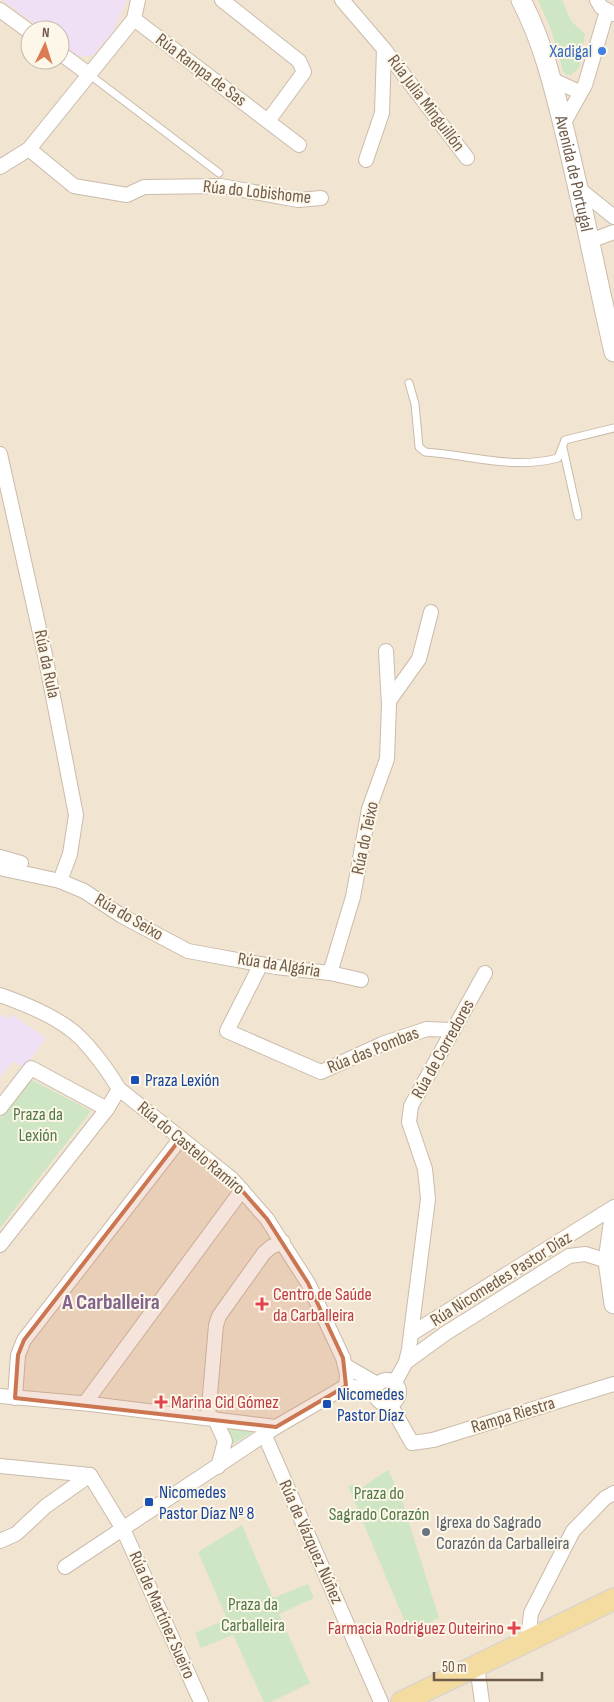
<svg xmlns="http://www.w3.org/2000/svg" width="614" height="1702" viewBox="0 0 614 1702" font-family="'Sofia Sans Condensed',sans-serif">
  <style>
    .residential { fill: #f1e5d2; fill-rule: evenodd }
    .education { fill: #f0e0f6 }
    .green { fill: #cee6c3 }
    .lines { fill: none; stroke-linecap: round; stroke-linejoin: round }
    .lane-casing { stroke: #cabbaa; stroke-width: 9 }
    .street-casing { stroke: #cabbaa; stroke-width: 16 }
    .secondary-casing { stroke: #cdbca9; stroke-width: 21 }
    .primary-casing { stroke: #dad4d0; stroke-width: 24 }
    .lane { stroke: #fff; stroke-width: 7 }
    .street { stroke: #fff; stroke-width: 14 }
    .secondary { stroke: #fff; stroke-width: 19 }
    .primary { stroke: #f4dca0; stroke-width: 21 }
    .marked { fill: #cb7650; fill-opacity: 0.2; stroke: #cb7650; stroke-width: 4; stroke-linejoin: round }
    .shop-dot { fill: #3f7fe0; stroke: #fdf7e9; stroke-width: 2 }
    .transit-dot { fill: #1a4fb4; stroke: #fdf7e9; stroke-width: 2 }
    .health-dot { fill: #e0444e; stroke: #fdf7e9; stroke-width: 2 }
    .worship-dot { fill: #6b7280; stroke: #fdf7e9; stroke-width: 2 }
    .labels { text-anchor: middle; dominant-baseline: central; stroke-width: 4; stroke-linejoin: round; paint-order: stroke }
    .shop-label { font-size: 18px; fill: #366cbe; stroke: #fdf7e9; text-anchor: end }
    .street-label { font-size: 18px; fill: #705b4b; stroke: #fdf7e9 }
    .transit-label { font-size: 18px; fill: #164399; stroke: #fdf7e9; text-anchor: start }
    .park-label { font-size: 18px; fill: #527a47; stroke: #fdf7e9 }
    .health-label { font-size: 18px; fill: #be3a42; stroke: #fdf7e9; text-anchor: start }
    .worship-label { font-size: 18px; fill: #5b616d; stroke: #fdf7e9; text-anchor: start }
    .district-label { font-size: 22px; font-weight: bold; fill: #82638c; stroke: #fdf7e9 }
  </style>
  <rect width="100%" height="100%" fill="#faf3e3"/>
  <path class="residential" d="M0,0H614V1702H0ZM30,30H60V60H30Z"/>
  <g class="education">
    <path d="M2,0H127L113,32L93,55L80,57L60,42V30H43Z"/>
    <path d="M0,1014L8,1019L12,1014L46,1038L24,1068L13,1061L0,1078Z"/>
  </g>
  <g class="green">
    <path d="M538,0H562L571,21L585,34L579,68L571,75H566L563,71L552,32Z"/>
    <path d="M30,1079L91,1111L0,1228V1118Z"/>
    <path d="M225,1426L258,1429L233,1444Z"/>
    <path d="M388,1470L401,1497L439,1618L409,1632L348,1486L354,1484L358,1490Z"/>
    <path d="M242,1525L273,1598L308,1584L314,1598L279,1614L310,1683L271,1702H264L233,1635L201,1648L195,1633L227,1619L198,1552Z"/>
  </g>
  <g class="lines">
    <defs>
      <g id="lane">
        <path d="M90,75L219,173"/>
        <path d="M409,383L415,404L419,447L425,452C471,455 513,470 558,458L565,440L614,428"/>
        <path d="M563,448L578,516"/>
      </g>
      <g id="street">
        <path d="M222,0L299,61L304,72L268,121"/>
        <path d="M342,0L384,49L467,158"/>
        <path d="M597,0L601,7L614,14"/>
        <path d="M0,10L30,32"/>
        <path d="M134,19L299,145"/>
        <path d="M60,53L90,75"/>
        <path d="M551,79L575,90"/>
        <path d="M563,124L585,85L607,11"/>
        <path d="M29,149L74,186L127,195L144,187L221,186L298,200L321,198"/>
        <path d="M366,160L382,113L384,49"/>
        <path d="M0,167L29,149L134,19L138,0"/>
        <path d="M579,189L614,217"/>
        <path d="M590,241L614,232"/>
        <path d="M0,454L45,655L76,815L70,854L60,881L0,868"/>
        <path d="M389,701L419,659L431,612"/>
        <path d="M0,857L21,863"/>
        <path d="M60,881L84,891L122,916L188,951L276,967L330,973L361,980"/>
        <path d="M261,964L227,1031L321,1072L382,1044L427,1029L453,1030"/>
        <path d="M330,973L353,897L369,809L387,759L389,705L386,651"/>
        <path d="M0,995C23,1003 50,1014 70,1029C87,1041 109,1072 119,1089L232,1179L267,1219L308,1283L343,1358L347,1374L346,1386"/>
        <path d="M0,1108L31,1068L107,1109"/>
        <path d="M0,1245L107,1109L119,1089"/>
        <path d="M411,1334L614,1207"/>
        <path d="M406,1362L446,1333L569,1256L585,1254L608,1261"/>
        <path d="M346,1366L377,1384"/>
        <circle cx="387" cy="1392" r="12"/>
        <path d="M395,1382L406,1362L409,1349L428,1199L425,1169L409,1122L411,1106L417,1095L485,973"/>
        <path d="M0,1396L91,1404L276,1427"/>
        <path d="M15,1398L18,1355L24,1340L181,1138"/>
        <path d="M85,1403L242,1190"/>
        <path d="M390,1404L412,1443L433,1440L614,1384"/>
        <path d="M208,1418L216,1325L219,1316L264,1253L271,1247L283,1242"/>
        <path d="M215,1419L225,1441L218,1467"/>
        <path d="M265,1436L381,1702"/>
        <path d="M0,1466L90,1475L123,1529L201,1702"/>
        <path d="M0,1541L16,1534L46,1506L90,1475"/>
        <path d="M65,1567L276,1427L336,1392L346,1386L375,1390"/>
        <path d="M528,1641L531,1613L573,1531L605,1498L614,1493"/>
        <path d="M477,1666L482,1702"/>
      </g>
      <g id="secondary">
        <path id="s1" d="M521,0C543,42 554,88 565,133C583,206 597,279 614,352"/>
        <path d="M614,1217L608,1261L614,1304"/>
      </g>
      <path id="primary" d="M402,1702L614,1599"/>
    </defs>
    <use href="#lane" class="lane-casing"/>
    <use href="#street" class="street-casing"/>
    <use href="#secondary" class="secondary-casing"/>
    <use href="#primary" class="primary-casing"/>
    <use href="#lane" class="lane"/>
    <use href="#street" class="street"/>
    <use href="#secondary" class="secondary"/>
    <use href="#primary" class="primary"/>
  </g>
  <path class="marked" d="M181,1138L232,1179L267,1219L308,1283L343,1358L346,1386L276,1427L15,1398L18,1355L24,1340Z"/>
  <circle class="shop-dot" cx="602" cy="51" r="5"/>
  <g class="transit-dot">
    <rect x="130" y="1075" width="10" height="10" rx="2.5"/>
    <rect x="322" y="1399" width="10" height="10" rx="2.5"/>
    <rect x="144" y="1497" width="10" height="10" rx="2.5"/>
  </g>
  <g class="health-dot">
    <path d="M259.5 1296.5h5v5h5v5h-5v5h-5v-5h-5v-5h5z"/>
    <path d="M158.5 1394.5h5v5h5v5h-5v5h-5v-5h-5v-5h5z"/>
    <path d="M511.5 1620.5h5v5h5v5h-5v5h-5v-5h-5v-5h5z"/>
  </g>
  <circle class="worship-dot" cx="426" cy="1532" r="5"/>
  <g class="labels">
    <g class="shop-label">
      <text x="592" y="51">Xadigal</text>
    </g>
    <g class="street-label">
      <text transform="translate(201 70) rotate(37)">Rúa Rampa de Sas</text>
      <text transform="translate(426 103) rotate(53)">Rúa Julia Minguillón</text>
      <text stroke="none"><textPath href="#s1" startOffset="182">Avenida de Portugal</textPath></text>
      <text transform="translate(257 192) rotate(6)">Rúa do Lobishome</text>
      <text transform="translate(47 664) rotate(78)">Rúa da Rula</text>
      <text transform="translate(365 838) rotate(-78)">Rúa do Teixo</text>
      <text transform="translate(129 917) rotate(30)">Rúa do Seixo</text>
      <text transform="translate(279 965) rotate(9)">Rúa da Algária</text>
      <text transform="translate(443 1049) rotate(-61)">Rúa de Corredores</text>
      <text transform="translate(373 1050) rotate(-22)">Rúa das Pombas</text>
      <text transform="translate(191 1148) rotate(40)">Rúa do Castelo Ramiro</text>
      <text transform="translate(501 1279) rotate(-32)">Rúa Nicomedes Pastor Díaz</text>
      <text transform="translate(513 1415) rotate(-17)">Rampa Riestra</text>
      <text transform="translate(311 1542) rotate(66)">Rúa de Vázquez Núñez</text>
      <text transform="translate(162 1615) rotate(66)">Rúa de Martínez Sueiro</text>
    </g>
    <g class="transit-label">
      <text x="145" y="1080">Praza Lexión</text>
      <text x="337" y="1394">Nicomedes<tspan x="337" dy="21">Pastor Díaz</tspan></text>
      <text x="159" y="1492">Nicomedes<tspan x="159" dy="21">Pastor Díaz Nº 8</tspan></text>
    </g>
    <g class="park-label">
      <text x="38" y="1114">Praza da<tspan x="38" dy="21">Lexión</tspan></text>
      <text x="379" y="1493">Praza do<tspan x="379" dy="21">Sagrado Corazón</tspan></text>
      <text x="253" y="1604">Praza da<tspan x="253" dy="21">Carballeira</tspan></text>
    </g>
    <g class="health-label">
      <text x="273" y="1294">Centro de Saúde<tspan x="273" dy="21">da Carballeira</tspan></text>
      <text x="171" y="1402">Marina Cid Gómez</text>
      <text x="504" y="1628" text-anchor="end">Farmacia Rodriguez Outeirino</text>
    </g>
    <g class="worship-label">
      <text x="436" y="1522">Igrexa do Sagrado<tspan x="436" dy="21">Corazón da Carballeira</tspan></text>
    </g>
    <g class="district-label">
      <text x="111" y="1302">A Carballeira</text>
    </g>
  </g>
  <g transform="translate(45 45) rotate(4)"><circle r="24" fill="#fdf7e9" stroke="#c5b9aa"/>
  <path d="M0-4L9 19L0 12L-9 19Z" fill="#db7b51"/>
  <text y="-8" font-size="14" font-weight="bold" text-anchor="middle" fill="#705b4b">N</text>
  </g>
  <path d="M434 1672v8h108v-8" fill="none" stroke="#705b4b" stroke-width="2.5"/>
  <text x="442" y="1672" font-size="15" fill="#705b4b" stroke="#fdf7e9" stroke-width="4" paint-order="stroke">50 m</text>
</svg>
